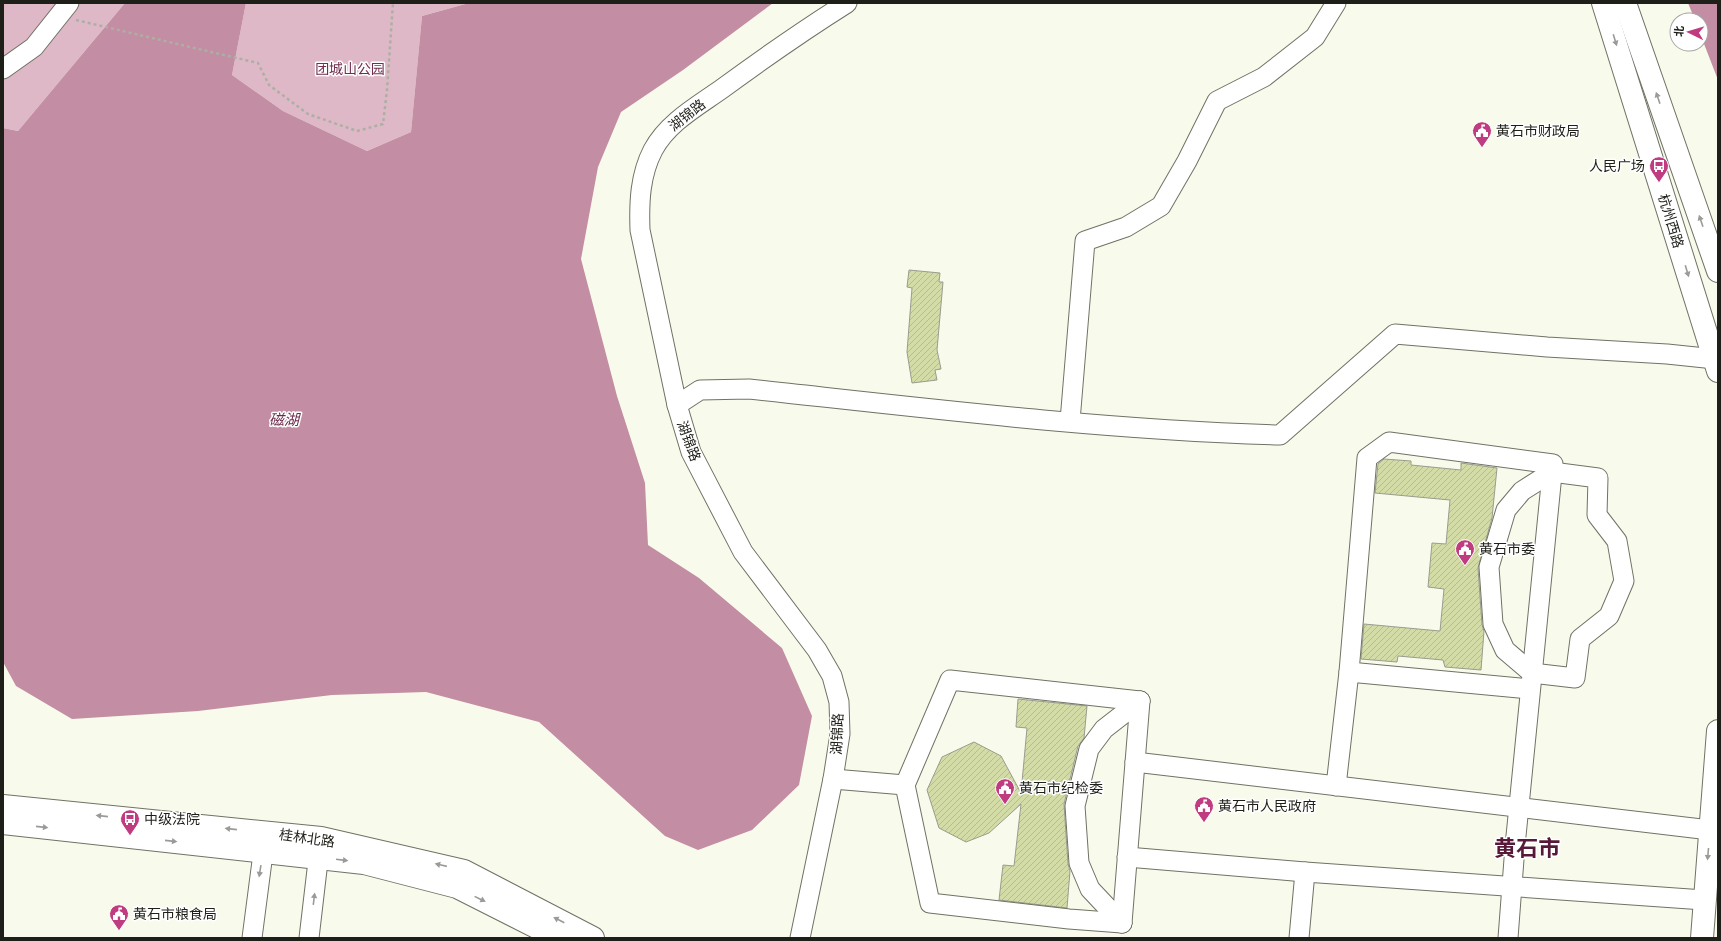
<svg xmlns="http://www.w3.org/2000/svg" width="1721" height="941" viewBox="0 0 1721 941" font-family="Mulish,'Noto Sans SC',sans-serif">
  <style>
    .green { fill: #dfb8c8 }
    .water { fill: #c38da3 }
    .building { fill: url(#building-hatch); stroke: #9a9c8e }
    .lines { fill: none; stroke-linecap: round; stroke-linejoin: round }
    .minor-casing { stroke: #6f7264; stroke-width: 21 }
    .major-casing { stroke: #6f7264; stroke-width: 24 }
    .path { stroke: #adafa3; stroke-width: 2.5; stroke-dasharray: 3 3; stroke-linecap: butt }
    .minor { stroke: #fff; stroke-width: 19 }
    .major { stroke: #fff; stroke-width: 22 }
    .oneway { fill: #9a9a98 }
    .labels { text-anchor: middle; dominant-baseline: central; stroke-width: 3; stroke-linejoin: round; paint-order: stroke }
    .park-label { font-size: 14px; fill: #712e4f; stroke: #fff }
    .street-label { font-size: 14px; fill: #1e1f19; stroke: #fff }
    .poi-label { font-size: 14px; fill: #1e1f19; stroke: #fff; text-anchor: start }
    .water-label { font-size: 15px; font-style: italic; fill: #6d2b4b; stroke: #fff }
    .town-label { font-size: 22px; font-weight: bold; fill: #581939; stroke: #fff }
  </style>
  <defs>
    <pattern id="building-hatch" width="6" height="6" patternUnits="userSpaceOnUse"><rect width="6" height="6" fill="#d3dca6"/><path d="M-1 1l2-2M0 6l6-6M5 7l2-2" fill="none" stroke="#b5bc8e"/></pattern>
  </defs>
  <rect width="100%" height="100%" fill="#f8fbeb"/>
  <g class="green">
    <path d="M3,3H125L18,131L3,128Z"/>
    <path d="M246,3H469L422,16L411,132L367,151L283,111L232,75Z"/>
  </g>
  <g class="water">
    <path d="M125,3H246L232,75L283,111L367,151L411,132L422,16L469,3H773L683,70L621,112L598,167L581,259L617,396L645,483L648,545L699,578L782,648L812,716L799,785L752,830L698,850L665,836L539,722L426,692L332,695L198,711L72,719L16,686L3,662V128L18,131Z"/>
    <path d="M1688,3H1718V80L1701,36V20H1695Z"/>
  </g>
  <g class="building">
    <path d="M909,270L940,273L939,282H943L937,350L941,369L935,370L937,380L912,383L907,352L912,288L907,287Z"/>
    <path d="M1384,459L1411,461V465L1461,470V463L1497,468L1492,518L1478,568L1482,625L1484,631L1481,670L1445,667L1443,660L1398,656L1397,662L1361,659L1364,624L1440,631L1444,589L1428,587L1432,543L1446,544L1450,500L1375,493L1378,464Z"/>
    <path d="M1018,699L1087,706L1084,738L1078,746L1064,804L1068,864L1070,871L1067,908L999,900L1003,865L1014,866L1021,804L989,833L966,842L939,828L927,790L942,757L974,742L1001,756L1021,793L1027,728L1016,727Z"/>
  </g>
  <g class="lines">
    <defs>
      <g id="minor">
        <path d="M3,69L34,47L69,3"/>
        <path d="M677,405L700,390L749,389C925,408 1103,430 1280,435L1395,334L1547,347L1667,354L1715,359"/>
        <path d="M1070,421L1085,241L1126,227L1161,206L1187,161L1217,101L1264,77L1315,37L1336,3"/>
        <path d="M1552,472L1598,478L1597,515L1617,541L1624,581L1609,616L1580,639L1575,678L1532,673L1505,650L1493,624L1489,567L1506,510L1522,491Z"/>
        <path d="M1349,672L1367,458L1389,442L1553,464L1515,846L1508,938"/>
        <path d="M1135,762L1710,830"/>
        <path d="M833,779L905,785L930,903L1069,919L1122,923"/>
        <path d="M905,785L950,680L1140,701"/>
        <path d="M1336,786L1349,672L1530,689"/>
        <path d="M1127,857L1305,872"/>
        <path d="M1122,923L1090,889L1079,863L1075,806L1089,749L1104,729L1140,701"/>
        <path d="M1122,923L1140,701"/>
        <path d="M252,938L265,838"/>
        <path d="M309,938L320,844"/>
        <path d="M800,938L833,779L840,734L839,702L832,676L817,650L743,552L691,452L677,405L640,230C639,202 640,175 653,150C668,122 698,106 723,88C764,58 804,30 847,3"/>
        <path d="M1299,938L1305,872L1704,900"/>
      </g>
      <g id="major">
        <path d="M1603,3L1718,371"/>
        <path d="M1625,3L1718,271"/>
        <path d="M3,806L321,838L464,871L593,938"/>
        <path d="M3,823L364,863L457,887L558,938"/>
        <path d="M1702,938L1718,731"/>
      </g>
    </defs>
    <use href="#minor" class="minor-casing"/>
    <use href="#major" class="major-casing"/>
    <path class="path" d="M76,20L258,63L269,85L308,114L357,131L383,124L387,90L393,3"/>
    <use href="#minor" class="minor"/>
    <use href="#major" class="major"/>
  </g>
  <defs><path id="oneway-solid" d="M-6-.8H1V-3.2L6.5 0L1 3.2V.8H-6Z"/></defs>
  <g class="oneway">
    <use href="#oneway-solid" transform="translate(1615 40) rotate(73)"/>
    <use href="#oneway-solid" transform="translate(1658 98) rotate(-109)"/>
    <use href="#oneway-solid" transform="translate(1701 221) rotate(-109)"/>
    <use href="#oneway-solid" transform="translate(1687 271) rotate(73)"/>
    <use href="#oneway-solid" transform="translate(102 816) rotate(-174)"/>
    <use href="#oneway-solid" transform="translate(42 827) rotate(6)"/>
    <use href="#oneway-solid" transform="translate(231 829) rotate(-174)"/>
    <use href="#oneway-solid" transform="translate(171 841) rotate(6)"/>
    <use href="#oneway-solid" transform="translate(1708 854) rotate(95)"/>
    <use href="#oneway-solid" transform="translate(342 860) rotate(7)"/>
    <use href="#oneway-solid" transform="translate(441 865) rotate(-167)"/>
    <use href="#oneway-solid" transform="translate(260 871) rotate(99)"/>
    <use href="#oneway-solid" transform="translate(314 899) rotate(-83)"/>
    <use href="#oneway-solid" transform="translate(480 899) rotate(26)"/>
    <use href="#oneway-solid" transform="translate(559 920) rotate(-153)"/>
  </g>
  <defs>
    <symbol id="civic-pin" viewBox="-11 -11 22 30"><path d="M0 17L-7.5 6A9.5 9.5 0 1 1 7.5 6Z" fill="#c03c81" stroke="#fff"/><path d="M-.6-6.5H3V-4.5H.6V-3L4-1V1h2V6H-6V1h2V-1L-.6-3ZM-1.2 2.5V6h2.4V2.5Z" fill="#fff"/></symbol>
    <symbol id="bus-pin" viewBox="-11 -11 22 30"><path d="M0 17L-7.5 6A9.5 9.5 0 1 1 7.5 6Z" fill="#c03c81" stroke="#fff"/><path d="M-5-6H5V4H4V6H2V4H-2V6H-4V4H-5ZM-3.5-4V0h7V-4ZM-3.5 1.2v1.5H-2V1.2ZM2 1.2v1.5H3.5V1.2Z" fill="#fff"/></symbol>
  </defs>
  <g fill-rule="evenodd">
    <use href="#civic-pin" x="1471" y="120" width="22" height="30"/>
    <use href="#bus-pin" x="1648" y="155" width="22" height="30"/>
    <use href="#civic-pin" x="1454" y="538" width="22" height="30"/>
    <use href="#civic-pin" x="994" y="777" width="22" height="30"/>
    <use href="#civic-pin" x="1193" y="795" width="22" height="30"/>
    <use href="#bus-pin" x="119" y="808" width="22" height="30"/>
    <use href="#civic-pin" x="108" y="903" width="22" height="30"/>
  </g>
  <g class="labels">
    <g class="park-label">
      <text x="350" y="69">团城山公园</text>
    </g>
    <g class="street-label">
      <text transform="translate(687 115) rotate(-38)">湖锦路</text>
      <text transform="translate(1671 221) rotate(73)">杭州西路</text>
      <text transform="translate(689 441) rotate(70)">湖锦路</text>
      <text transform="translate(837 734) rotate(-87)">湖锦路</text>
      <text transform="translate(307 838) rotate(8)">桂林北路</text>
    </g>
    <g class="poi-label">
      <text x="1496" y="131">黄石市财政局</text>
      <text x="1645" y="166" text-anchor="end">人民广场</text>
      <text x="1479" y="549">黄石市委</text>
      <text x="1019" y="788">黄石市纪检委</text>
      <text x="1218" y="806">黄石市人民政府</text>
      <text x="144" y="819">中级法院</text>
      <text x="133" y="914">黄石市粮食局</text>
    </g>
    <g class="water-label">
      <text x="284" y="419">磁湖</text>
    </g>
    <g class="town-label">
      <text x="1527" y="848">黄石市</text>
    </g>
  </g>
  <rect width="1721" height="941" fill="none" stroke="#1e1f19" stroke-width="8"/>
  <g transform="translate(1689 32) rotate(275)"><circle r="19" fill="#ffffff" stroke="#a5a5a3"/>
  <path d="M0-3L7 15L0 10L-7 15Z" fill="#c03c81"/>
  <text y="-6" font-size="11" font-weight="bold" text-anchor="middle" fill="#1e1f19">北</text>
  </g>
</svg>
